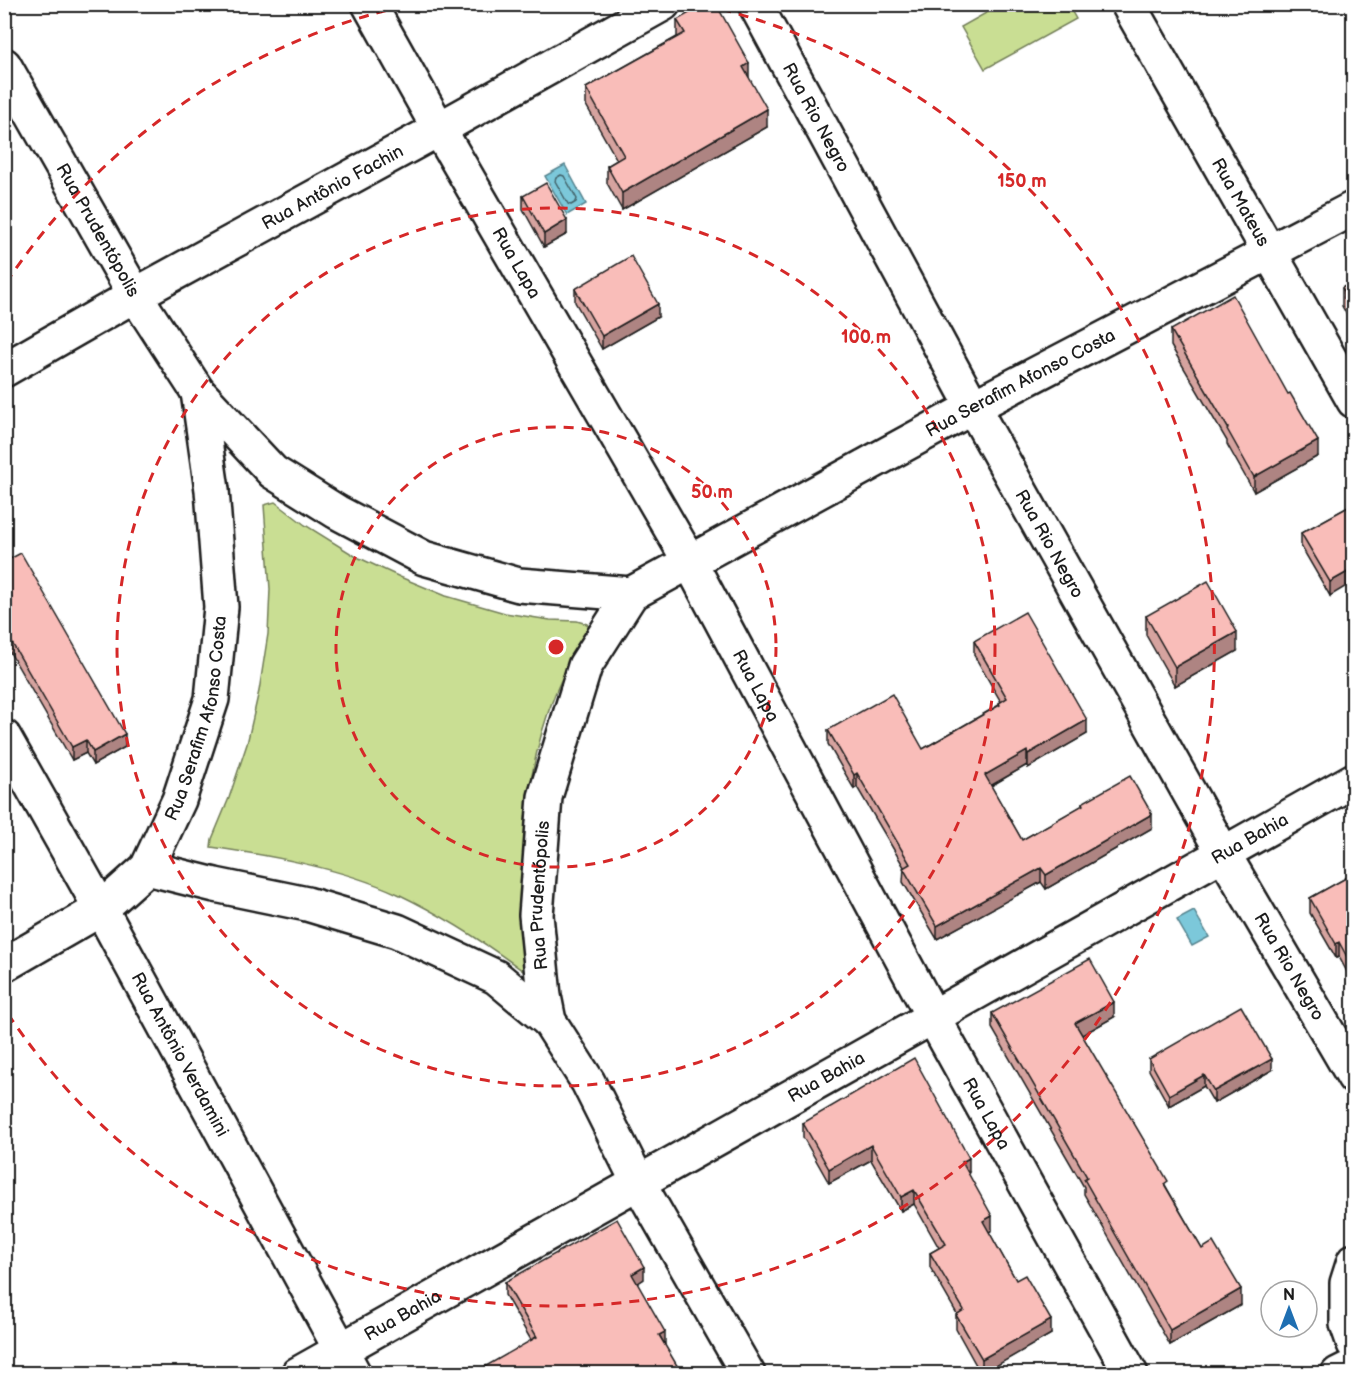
<svg xmlns="http://www.w3.org/2000/svg" width="1358" height="1378" viewBox="0 0 1358 1378" font-family="'Balsamiq Sans',sans-serif">
  <style>
    .green { fill: #c9de93; stroke: #727d58; stroke-width: 1.5 }
    .water { fill: #7bc8da; stroke: #55838e; stroke-width: 1.5 }
    .lines { fill: none; stroke-linecap: round; stroke-linejoin: round }
    .shore { stroke: #426168; stroke-width: 1.5 }
    .street-casing { stroke: #1c1c1c; stroke-width: 38 }
    .secondary-casing { stroke: #1c1c1c; stroke-width: 38 }
    .street { stroke: #fff; stroke-width: 33 }
    .secondary { stroke: #fff; stroke-width: 33 }
    .wall { fill: #d6a39f; stroke: #1c1c1c; stroke-width: 1.5 }
    .shaded-wall { fill: #ae8482; stroke: #1c1c1c; stroke-width: 1.5 }
    .building { fill: #f9bdb9; stroke: #1c1c1c; stroke-width: 1.5 }
    .ring { fill: none; stroke: #d62828; stroke-width: 3; stroke-dasharray: 10 8 }
    .labels { text-anchor: middle; dominant-baseline: central; stroke-width: 5; stroke-linejoin: round; paint-order: stroke }
    .street-label { font-size: 18px; fill: #1c1c1c; stroke: #fff }
    .centre { fill: #d62828; stroke: #fff; stroke-width: 3 }
    .ring-label { font-size: 18px; text-anchor: middle; font-weight: bold; fill: #d62828; stroke: #fff; stroke-width: 5; stroke-linejoin: round; paint-order: stroke }
  </style>
  <rect width="100%" height="100%" fill="#fff"/>
  <filter id="ink" filterUnits="userSpaceOnUse"><feTurbulence type="fractalNoise" baseFrequency=".0167" numOctaves="2"/><feDisplacementMap in="SourceGraphic" scale="12" xChannelSelector="R" yChannelSelector="G"/><feConvolveMatrix kernelMatrix="1 2 1 2 8 2 1 2 1" color-interpolation-filters="sRGB"/></filter>
  <g filter="url(#ink)">
    <g class="green">
      <path d="M1002,4L1068,5L1076,19L985,69L961,27Z"/>
      <path d="M275,502L305,525L355,556L400,577L446,596L505,613L550,620L577,621L587,624L590,629C520,730 518,856 527,974C486,943 444,916 398,894C341,868 273,856 211,847L212,839L229,798L247,744L259,691L268,634L270,589L264,505Z"/>
    </g>
    <g class="water">
      <path d="M565,165L586,204L567,215L545,176Z"/>
      <path d="M1194,911L1209,937L1192,946L1177,920Z"/>
    </g>
    <g class="lines">
      <path class="shore" d="M561,175L564,176L577,199L576,202L571,205L568,204L555,181L556,178Z"/>
      <defs>
        <g id="street">
          <path id="s1" d="M369,4L439,129L690,562L933,1017L1131,1374"/>
          <path id="s2" d="M755,4L973,407L1223,853L1354,1077"/>
          <path id="s3" d="M1128,4L1354,401"/>
          <path id="s4" d="M4,65L135,295L198,392L273,472L337,512L424,558L519,585L631,594"/>
          <path id="s5" d="M4,370L135,295L439,129L663,4"/>
          <path id="s6" d="M4,737L101,909L354,1374"/>
          <path d="M147,868L215,885L307,904L397,931L496,977L549,1021"/>
          <path id="s7" d="M4,965L101,909L147,868L179,800L212,699L221,607L212,490L198,392"/>
          <path id="s8" d="M748,1374L638,1182L588,1082L549,1021L544,996L536,915L545,797L585,666L631,594L973,407L1354,208"/>
        </g>
        <g id="secondary">
          <path d="M1354,1261L1347,1283V1324L1354,1344"/>
          <path id="s9" d="M298,1374L1354,780"/>
          <path d="M1338,1374L1354,1366"/>
        </g>
      </defs>
      <use href="#street" class="street-casing"/>
      <use href="#secondary" class="secondary-casing"/>
      <use href="#street" class="street"/>
      <use href="#secondary" class="secondary"/>
    </g>
    <g class="wall">
      <path d="M677,20L749,79L767,127L622,210L607,183V166L617,160L586,105V88L677,37Z"/>
      <path d="M523,196L567,234L544,247L523,209Z"/>
      <path d="M1353,281V326L1342,306V288Z"/>
      <path d="M575,289L658,317L602,349L575,302Z"/>
      <path d="M1171,330L1318,456L1254,492L1227,444V441L1171,346Z"/>
      <path d="M1350,506L1330,596L1301,546V533Z"/>
      <path d="M4,562L125,747L93,765L86,753L72,760L4,642Z"/>
      <path d="M1146,616L1237,651L1175,686L1146,635Z"/>
      <path d="M974,641L1087,734L1028,768L1027,765L991,786L1022,840L1082,806V803L1152,828L1046,889L1041,882L937,939L903,882L904,867L857,787L854,789L828,744V730L923,749L999,705V703L1001,702L974,655Z"/>
      <path d="M1353,874V983L1339,957L1336,958L1310,913V898Z"/>
      <path d="M992,1013L1114,1017L1082,1035L1168,1190L1202,1249L1241,1305L1170,1345L1084,1194V1187L992,1028Z"/>
      <path d="M1149,1059L1272,1070L1214,1103L1204,1086L1169,1106L1149,1070Z"/>
      <path d="M803,1123L969,1172L968,1173L992,1230L989,1232L1016,1280L1051,1334L981,1374L956,1329V1315L957,1314L930,1267V1253L939,1248L914,1204L901,1211L871,1160L829,1183L803,1137Z"/>
      <path d="M644,1279L531,1340L505,1295V1282Z"/>
    </g>
    <g class="shaded-wall">
      <path d="M749,63V80L743,67Z"/>
      <path d="M767,109V127L622,210V193Z"/>
      <path d="M567,220V234L544,247V234Z"/>
      <path d="M658,304V317L602,349V336Z"/>
      <path d="M1318,441V456L1254,492V477Z"/>
      <path d="M1353,569V582L1330,596V582Z"/>
      <path d="M1237,632V651L1175,686V667Z"/>
      <path d="M1087,720V734L1028,768V754Z"/>
      <path d="M125,734V747L93,765V752Z"/>
      <path d="M86,740V753L72,760V747Z"/>
      <path d="M1027,751V765L985,789V775Z"/>
      <path d="M857,773V787L854,789V775Z"/>
      <path d="M1152,814V828L1046,889V875Z"/>
      <path d="M1041,868V882L937,939V926Z"/>
      <path d="M1339,942V957L1336,958V944Z"/>
      <path d="M1114,1002V1017L1075,1039V1023Z"/>
      <path d="M1272,1059V1070L1214,1103V1091Z"/>
      <path d="M1204,1075V1086L1169,1106V1095Z"/>
      <path d="M871,1145V1160L829,1183V1169Z"/>
      <path d="M969,1158V1172L962,1177V1162Z"/>
      <path d="M914,1190V1204L901,1211V1197Z"/>
      <path d="M992,1216V1230L983,1236V1221Z"/>
      <path d="M644,1267V1279L632,1287V1274Z"/>
      <path d="M1241,1289V1305L1170,1345V1330Z"/>
      <path d="M1051,1320V1334L982,1374V1359Z"/>
      <path d="M665,1332V1345L659,1335Z"/>
    </g>
    <g class="building">
      <path d="M705,4H716L749,63L743,67L767,109L622,193L607,166L624,156L586,88L685,33L677,20Z"/>
      <path d="M546,183L567,220L544,234L523,196Z"/>
      <path d="M631,256L658,304L602,336L575,289Z"/>
      <path d="M1353,281V308L1342,288Z"/>
      <path d="M1233,295L1288,394L1290,393L1318,441L1254,477L1227,429L1228,428L1171,330Z"/>
      <path d="M1350,506L1353,511V569L1330,582L1301,533Z"/>
      <path d="M21,553L125,734L93,752L86,740L72,747L4,629V562Z"/>
      <path d="M1208,581L1237,632L1175,667L1146,616Z"/>
      <path d="M1025,612L1087,720L1028,754L1027,751L985,775L1022,840L1083,805L1082,803L1130,776L1152,814L1046,875L1041,868L937,926L903,868L910,864L857,773L854,775L828,730L892,694L923,749L1000,705L999,703L1007,698L974,641Z"/>
      <path d="M1353,874V968L1339,942L1336,944L1310,898Z"/>
      <path d="M1090,959L1114,1002L1075,1023L1168,1181L1164,1184L1202,1249L1213,1242L1241,1289L1170,1330L1084,1179L1087,1177L992,1013Z"/>
      <path d="M1241,1006L1272,1059L1214,1091L1204,1075L1169,1095L1149,1059Z"/>
      <path d="M914,1058L969,1158L962,1162L992,1216L983,1221L1016,1280L1025,1275L1051,1320L982,1359L956,1315L964,1310L930,1253L946,1244L914,1190L901,1197L871,1145L829,1169L803,1123Z"/>
      <path d="M617,1219L644,1267L632,1274L665,1332L659,1335L682,1374H472L537,1337L505,1282Z"/>
    </g>
  </g>
  <g class="ring">
    <circle cx="556" cy="647" r="220"/>
    <circle cx="556" cy="647" r="439"/>
    <path d="M6 283A659 659 0 0 1 408 5M704 5A659 659 0 1 1 6 1011"/>
  </g>
  <g class="labels">
    <g class="street-label">
      <text stroke="none"><textPath href="#s2" startOffset="129">Rua Rio Negro</textPath></text>
      <text stroke="none"><textPath href="#s5" startOffset="376">Rua Antônio Fachin</textPath></text>
      <text stroke="none"><textPath href="#s3" startOffset="228">Rua Mateus</textPath></text>
      <text stroke="none"><textPath href="#s4" startOffset="190">Rua Prudentópolis</textPath></text>
      <text stroke="none"><textPath href="#s1" startOffset="298">Rua Lapa</textPath></text>
      <text stroke="none"><textPath href="#s8" startOffset="1296">Rua Serafim Afonso Costa</textPath></text>
      <text stroke="none"><textPath href="#s2" startOffset="615">Rua Rio Negro</textPath></text>
      <text stroke="none"><textPath href="#s1" startOffset="784">Rua Lapa</textPath></text>
      <text stroke="none"><textPath href="#s7" startOffset="333">Rua Serafim Afonso Costa</textPath></text>
      <text stroke="none"><textPath href="#s9" startOffset="1092">Rua Bahia</textPath></text>
      <text stroke="none"><textPath href="#s8" startOffset="532">Rua Prudentópolis</textPath></text>
      <text stroke="none"><textPath href="#s2" startOffset="1101">Rua Rio Negro</textPath></text>
      <text stroke="none"><textPath href="#s6" startOffset="363">Rua Antônio Verdamini</textPath></text>
      <text stroke="none"><textPath href="#s9" startOffset="606">Rua Bahia</textPath></text>
      <text stroke="none"><textPath href="#s1" startOffset="1270">Rua Lapa</textPath></text>
      <text stroke="none"><textPath href="#s9" startOffset="120">Rua Bahia</textPath></text>
    </g>
  </g>
  <circle cx="556" cy="647" r="9" class="centre"/>
  <g class="ring-label">
    <text x="1022" y="187">150 m</text>
    <text x="866" y="343">100 m</text>
    <text x="712" y="498">50 m</text>
  </g>
  <rect width="1358" height="1378" fill="none" stroke="#fff" stroke-width="24"/>
  <rect x="12" y="12" width="1334" height="1354" fill="none" stroke="#1c1c1c" stroke-width="2" filter="url(#ink)"/>
  <g transform="translate(1289 1309)"><circle r="28" fill="#ffffff" stroke="#a4a4a4" stroke-width="1.5"/>
  <path d="M0-4.5L10 22L0 15L-10 22Z" fill="#1f6fb2"/>
  <text y="-9" font-size="16" font-weight="bold" text-anchor="middle" fill="#1c1c1c">N</text>
  </g>
</svg>
